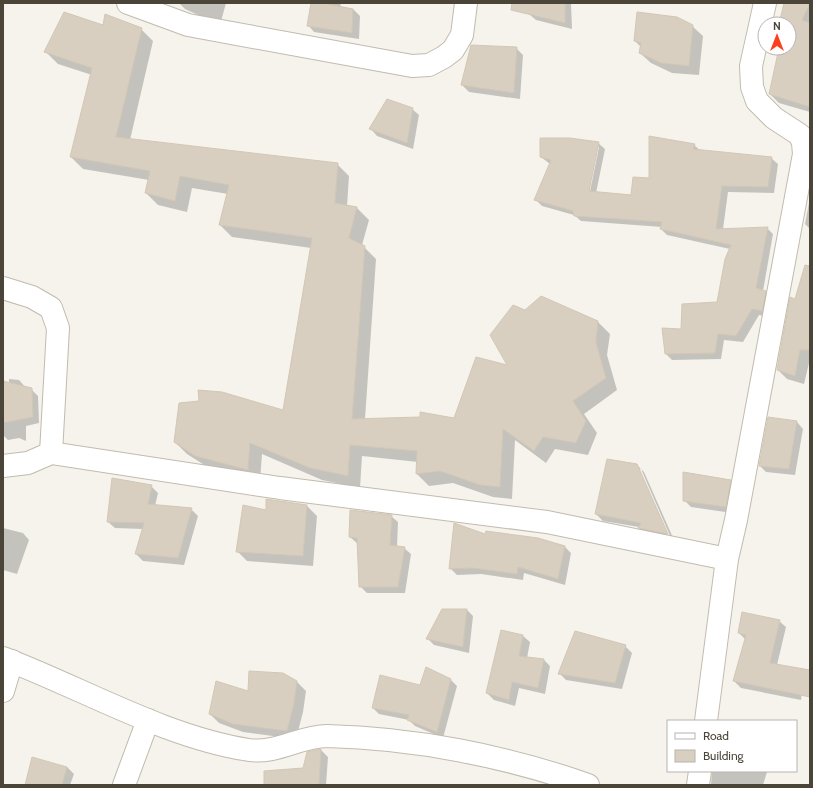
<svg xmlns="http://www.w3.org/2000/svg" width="813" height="788" viewBox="0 0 813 788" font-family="Cabin,sans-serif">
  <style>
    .shadow { fill: #0003; fill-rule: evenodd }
    .building { fill: #d8cfc1; stroke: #d3c7b4 }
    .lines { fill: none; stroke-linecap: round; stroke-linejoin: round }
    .minor-casing { stroke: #c2bbae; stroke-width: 24 }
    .minor { stroke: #fff; stroke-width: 22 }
  </style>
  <rect width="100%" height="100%" fill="#f6f3ec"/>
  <g class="shadow">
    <path d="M179,3H226L220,25L185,9Z"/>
    <path d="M312,3H341L340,7L353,9L360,16L359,39L314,32L308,25Z"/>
    <path d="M528,3H571L572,29L536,20L529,14Z"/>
    <path d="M785,3H810V112L779,103L770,94L780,48H789V24H780Z"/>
    <path d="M692,26L703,36L699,75L672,73L651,63L640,53L641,47L635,41Z"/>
    <path d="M103,27L141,29L153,41L130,140L337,164L349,176L347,206L357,208L369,220L362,245L376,259L365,419H454L510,366L525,311L598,322L610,334L607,355L617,390L584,414L597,433L588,455L555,449L546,463L515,440L512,499L493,497L453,483L429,486L417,474L418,462L362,456L360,488L322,480L262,454L260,481L209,468L187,454L175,442L283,412L311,248L232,237L220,225L228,194L192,188L187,212L158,205L146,193L149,180L83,169L71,157L92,75L58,64L46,52Z"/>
    <path d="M516,48L523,55L520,99L469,92L462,85Z"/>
    <path d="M412,109L419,115L413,149L377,136L371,129Z"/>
    <path d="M598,143L605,149L596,193L632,196L650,179L694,145L701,151L771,158L778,164L774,193L728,192L723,229L767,228L773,234L763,291L772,298L768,317L759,315L743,342L724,340L721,359L672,360L666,354L682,330L718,302L730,249L667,235L661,229L662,227L581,221L574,215L542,206L536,200L550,164L541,157ZM597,147H599L589,196H587Z"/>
    <path d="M809,203H810V229L805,224Z"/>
    <path d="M810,277V359L804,384L787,379L778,370L796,300Z"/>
    <path d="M9,379L19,380L26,388L31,389L38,396L39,423L26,426V441L19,438L8,440L3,435V382L9,383Z"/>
    <path d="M797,422L803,429L795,475L766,472L760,466Z"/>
    <path d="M637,465L644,472L674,540L671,538L641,469H639L669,539L646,534L639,527L603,521L596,514Z"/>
    <path d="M730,481L737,488L732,513L691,507L684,500Z"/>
    <path d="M151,486L158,493L155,506L191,509L198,516L184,565L143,561L136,554L143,529L115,528L108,522Z"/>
    <path d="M307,506L317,516L313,566L247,561L237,551L267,511Z"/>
    <path d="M391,516L398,522L397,547L404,548L411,554L405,593H367L360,586L358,544L350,537Z"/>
    <path d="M3,528L23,533L29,540L17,574L3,570Z"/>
    <path d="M486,535L565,547L571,553L565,585L524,573L523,580L481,574L457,575L450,568Z"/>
    <path d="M467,610L473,616L469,653L434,645L428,639Z"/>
    <path d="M779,621L786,627L777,665L804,675L801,700L741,688L734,681L746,640L739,633Z"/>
    <path d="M523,636L530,642L527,658L544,660L550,666L545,694L519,688L515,706L494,700L487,693Z"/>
    <path d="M625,646L632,653L622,689L566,680L560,674Z"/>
    <path d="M450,679L457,686L443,738L415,726L409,720L379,714L373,708L420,686Z"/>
    <path d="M296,681L306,691L303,712L296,739L243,732L219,723L210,714L249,693Z"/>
    <path d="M321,750L328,757L326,785H277L304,769L308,753Z"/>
    <path d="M67,767L74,774L70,785H26Z"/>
    <path d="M712,771H766L767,772L763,785H711Z"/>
  </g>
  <g class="building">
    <path d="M311,3H323L353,9L352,33L307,26Z"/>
    <path d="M512,3H565V23L511,10Z"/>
    <path d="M784,3H810L802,20L810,23V107L769,94L779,48H789V24H779Z"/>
    <path d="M64,12L103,25L105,14L142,28L116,137L338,163L335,203L357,207L349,238L365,246L352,419L420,417V412L454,418L476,357L507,365L490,335L513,305L525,310L541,296L598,321L596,342L606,378L573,401L586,421L576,443L543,437L534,451L503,429L500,487L480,485L440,471L416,474L417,451L350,445L348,476L310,468L250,443L248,470L195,456L174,442L179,403L199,401L198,390L222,392L283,410L312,238L219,225L229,185L180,176L175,201L145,193L150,171L70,157L92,68L44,52Z"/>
    <path d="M637,12L677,17L693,25L689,66L661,63L639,53L641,43L634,41Z"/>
    <path d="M471,45L517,47L514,93L461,85Z"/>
    <path d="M387,99L413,108L407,143L369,129Z"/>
    <path d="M649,136L695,144L693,149L772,157L768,187L722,186L716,229L768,227L756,288L766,291L762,311L752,309L736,336L718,334L715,353L665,354L662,328L681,329L682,304L717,302L725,259L731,245L660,229L662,222L574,216L573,211L534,200L551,160L540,157V138H570L599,142L589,191L631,195L633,177L649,178Z"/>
    <path d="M805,265L810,266V350H800L795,376L777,370L790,297L795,299Z"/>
    <path d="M3,381L32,388L33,417L3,423Z"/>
    <path d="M768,417L797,421L789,469L759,466Z"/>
    <path d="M607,459L637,464L668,534L638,528L641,523L595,514Z"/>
    <path d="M683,472L731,480L726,507L683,501Z"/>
    <path d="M112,478L152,485L148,504L192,508L178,558L135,554L144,523L107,522Z"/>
    <path d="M266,499L307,505L303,556L236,552L243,505L266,510Z"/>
    <path d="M350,510L392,515L390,545L405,547L398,587H359L357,538L349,537Z"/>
    <path d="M454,523L485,534L486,531L538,538L565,546L558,579L518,567L517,574L473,568L449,569Z"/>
    <path d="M442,609H467L463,647L426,639Z"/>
    <path d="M742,612L780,620L770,663L810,670V697L733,681L746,635L738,633Z"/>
    <path d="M501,630L523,635L519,656L544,659L538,688L512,682L509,700L486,693Z"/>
    <path d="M575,631L626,645L615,683L558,674Z"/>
    <path d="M426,667L451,679L437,732L407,720L409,715L372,708L380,675L420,685Z"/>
    <path d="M249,671L283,673L297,681L294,703L287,731L233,724L209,714L216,681L248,691Z"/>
    <path d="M321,749L319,785H264V771L303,768L307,752Z"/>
    <path d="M32,757L67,767L62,785H25Z"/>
  </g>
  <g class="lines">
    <defs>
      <g id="minor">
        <path d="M128,3L188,25L412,66L429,65L444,57L453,50L462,35L466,3"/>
        <path d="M3,288L32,297L51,308L58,328L51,453"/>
        <path d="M3,466L28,463L51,453L280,488L547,522L727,559"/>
        <path d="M3,658C82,688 165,737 249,750C277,754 300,736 327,736C414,738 506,756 588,785"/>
        <path d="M3,691L12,661"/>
        <path d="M706,721L727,559L736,520L804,154L803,143L800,135L774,118L757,101L752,87L751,66L765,3"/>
        <path d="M124,785L148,720"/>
        <path d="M698,785L700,771"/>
      </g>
    </defs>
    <use href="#minor" class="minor-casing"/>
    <use href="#minor" class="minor"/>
  </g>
  <rect width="813" height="788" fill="none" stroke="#4b4439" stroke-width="8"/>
  <rect x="667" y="720" width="130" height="52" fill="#ffffff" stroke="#b7b4b0"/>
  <rect x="675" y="733" width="20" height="6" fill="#ffffff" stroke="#b7b4b0"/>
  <text x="703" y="740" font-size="12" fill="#4b4439">Road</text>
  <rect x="675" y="750" width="20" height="12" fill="#d8cfc1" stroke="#b7b4b0"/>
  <text x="703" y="760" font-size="12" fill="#4b4439">Building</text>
  <g transform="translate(777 36)"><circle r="19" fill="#ffffff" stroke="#b7b4b0"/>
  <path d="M0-3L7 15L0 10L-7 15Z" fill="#fc3f1d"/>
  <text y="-6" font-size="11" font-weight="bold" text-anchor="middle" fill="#4b4439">N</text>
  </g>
</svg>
